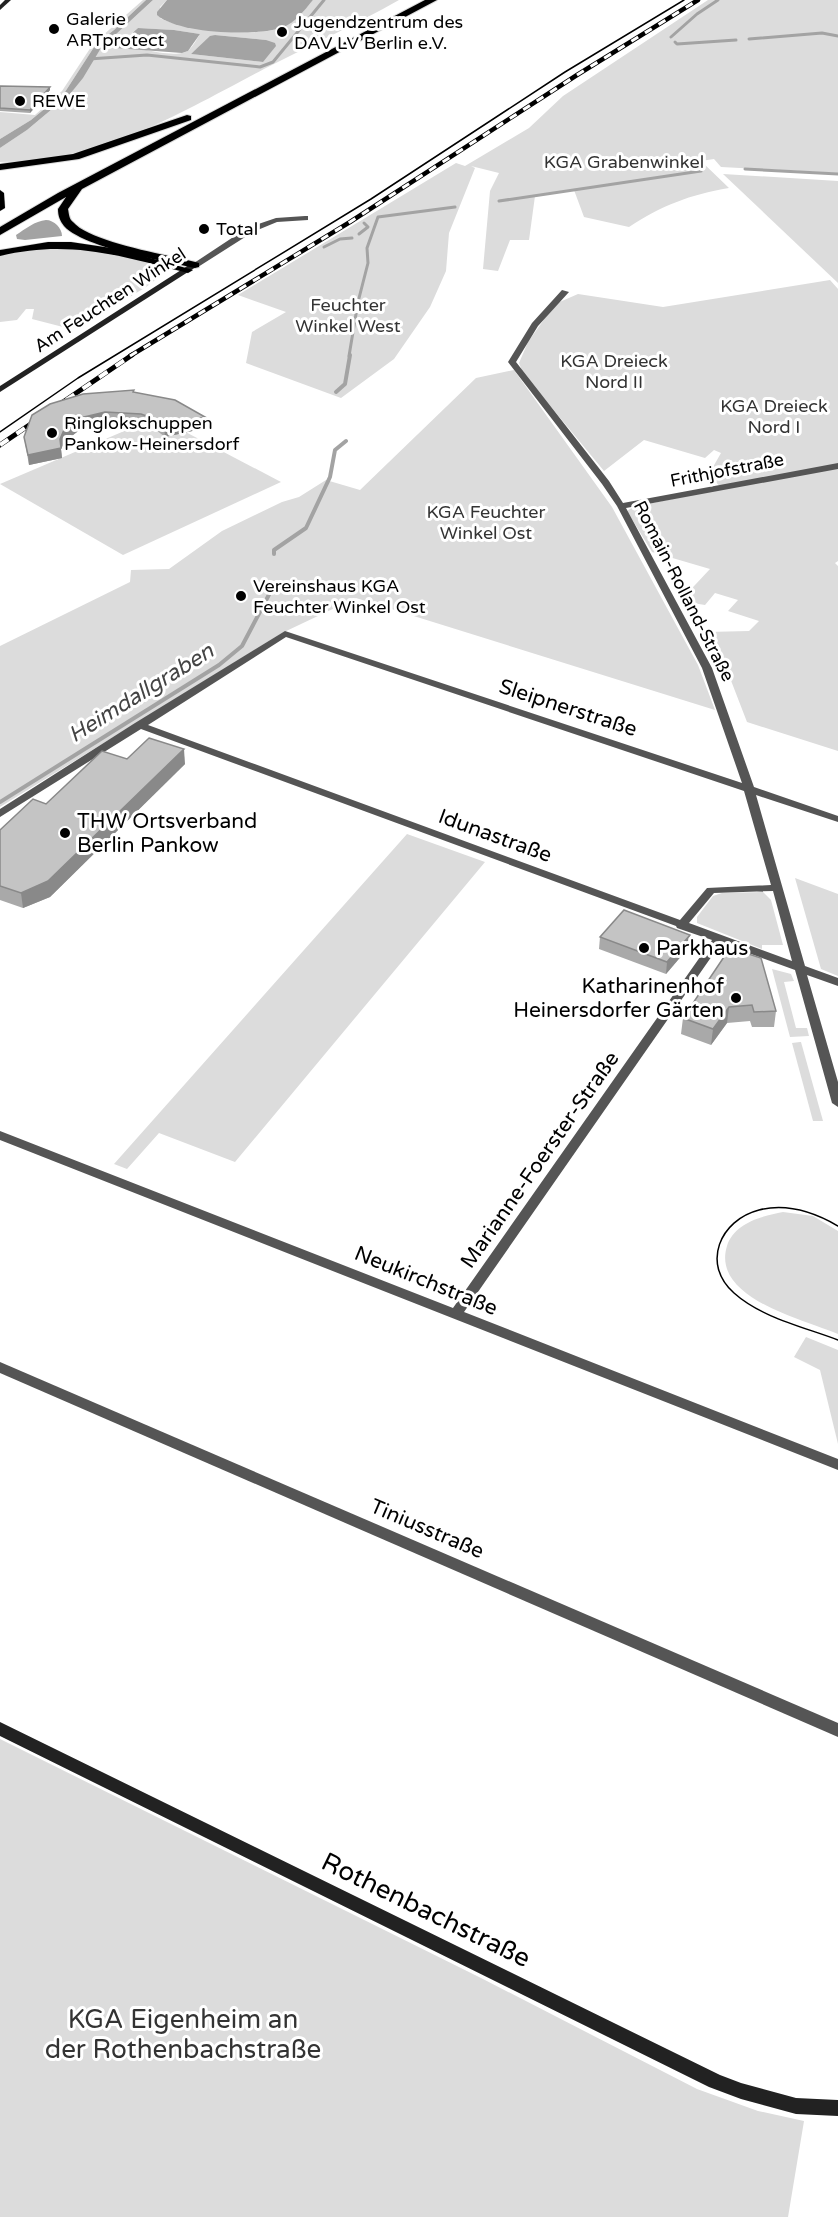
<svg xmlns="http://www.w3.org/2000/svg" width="838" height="2217" viewBox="0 0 838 2217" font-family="'Varela Round',sans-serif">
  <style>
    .green { fill: #dcdcdc; fill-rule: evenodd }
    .water { fill: #a3a3a3 }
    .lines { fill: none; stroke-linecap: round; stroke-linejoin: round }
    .stream-far1 { stroke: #a3a3a3; stroke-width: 3 }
    .stream { stroke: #a3a3a3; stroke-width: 4 }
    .primary-casing { stroke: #dbdbdb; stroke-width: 1 }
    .highway-casing { stroke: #dbdbdb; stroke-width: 2 }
    .street { fill: #555; fill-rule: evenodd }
    .secondary { fill: #222; fill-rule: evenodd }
    .primary { fill: #000; fill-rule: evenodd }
    .highway { fill: #000; fill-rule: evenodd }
    .tram { stroke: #000; stroke-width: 1.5 }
    .rail-far1-casing { stroke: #000; stroke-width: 4.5 }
    .rail-casing { stroke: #000; stroke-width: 5 }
    .rail-far1 { stroke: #fff; stroke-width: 3; stroke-dasharray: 8; stroke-linecap: butt }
    .rail { stroke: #fff; stroke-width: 4; stroke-dasharray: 10; stroke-linecap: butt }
    .wall { fill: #a9a9a9 }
    .shaded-wall { fill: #898989 }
    .building { fill: #c4c4c4; stroke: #898989; stroke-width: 1.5 }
    .poi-dot { fill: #000; stroke: #fff; stroke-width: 2 }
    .labels { text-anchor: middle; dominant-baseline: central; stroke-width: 6; stroke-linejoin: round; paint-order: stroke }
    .far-poi-label { font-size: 18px; fill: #000; stroke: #fff; text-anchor: start }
    .far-park-label { font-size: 18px; fill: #333; stroke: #fff }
    .far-street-label { font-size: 18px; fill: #000; stroke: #fff }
    .street-label { font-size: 21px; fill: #000; stroke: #fff }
    .poi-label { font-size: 21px; fill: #000; stroke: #fff; text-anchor: start }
    .water-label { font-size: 22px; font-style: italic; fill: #444; stroke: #fff }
    .near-street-label { font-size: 26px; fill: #000; stroke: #fff }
    .near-park-label { font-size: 26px; fill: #333; stroke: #fff }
  </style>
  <rect width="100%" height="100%" fill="#fff"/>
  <g class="green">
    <path d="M143,0H146L114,30L96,44L65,92L31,120L0,139V112L35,115L62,91L93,44Z"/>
    <path d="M153,0H167L160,7V18C182,30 252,37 276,29C292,23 303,12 313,0H399C355,25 309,46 264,69C174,116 105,160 0,162V148L27,130L70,94L101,48ZM138,28L174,30L200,34C197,39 193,46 189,50C177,60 134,47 119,43ZM215,35L266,40L263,62L191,54Z"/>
    <path d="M708,0H838V173L721,167L714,159L701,161L729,188C689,195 663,205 629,227L584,217L574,190L535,196L529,240H510L498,271L483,269L490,191L499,173L471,166L475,168L449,233L446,271L430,307L394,359L341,398L246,363L252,332L286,312L238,295L456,163L465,166L529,128L563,96Z"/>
    <path d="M723,174L838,181V283Z"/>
    <path d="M85,247L161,266L167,271L146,287L79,328L63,327L32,319L34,309H26L17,320L0,322V256L22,250Z"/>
    <path d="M830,280L838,289V561L835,563L838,566V751L747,722L730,678L707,632L749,631L759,621L728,611L738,600L715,593L705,605L680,601L710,569L652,552L627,511L633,507L722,489L709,474L721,453L714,450L705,458L644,440L604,471L523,373L519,363L528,342L555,304L578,294L663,307Z"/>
    <path d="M514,370L612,507L698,665L715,710L356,598L282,633L0,807V646L130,582L131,570L169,569L222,531L282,502L299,497L326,480L360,490L476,378Z"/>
    <path d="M157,417L281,482L123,555L0,484Z"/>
    <path d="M407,834L485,862L235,1162L159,1133L127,1169L114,1164Z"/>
    <path d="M795,878L838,894V976L821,969Z"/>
    <path d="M763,892L771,900L783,945H762V949L697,923V917L713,896L722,893Z"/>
    <path d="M772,969L791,974L794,981L784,982L796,1028H807L809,1036L790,1037Z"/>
    <path d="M800,1042H801L823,1121H813L792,1043Z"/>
    <path d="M783,1212L813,1216L838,1231V1334C802,1319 711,1298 727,1246C734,1223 762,1216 783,1212Z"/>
    <path d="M806,1337L838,1350V1444L820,1370L794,1357Z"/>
    <path d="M0,1739L483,1979L697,2089L758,2111L804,2121L788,2217H0Z"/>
  </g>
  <g class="water">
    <path d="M146,0H153L101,48L83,78L70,94L27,130L0,148V139L31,120L65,92L96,44L114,30Z"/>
    <path d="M167,0H313C304,11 295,22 284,27C258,37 178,34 157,15V12Z"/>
    <path d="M138,28L174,30L200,34L188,51L182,53L115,48Z"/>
    <path d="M215,35L266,40L275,43L276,46L263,62L191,54L210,36Z"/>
    <path d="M46,220C54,220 62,228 62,236L25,240L17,239L16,235C25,229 35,221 46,220Z"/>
  </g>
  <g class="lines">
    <g class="stream-far1">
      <path d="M671,37L697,14L718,0"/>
      <path d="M749,39L822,33L838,36"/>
      <path d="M675,42L677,44L736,40"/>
      <path d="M89,59L147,55L260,67L273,62L324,0"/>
      <path d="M745,169L838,174"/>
      <path d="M499,201L701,171"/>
      <path d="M359,234L368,227L364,223"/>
      <path d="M324,247L340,239L352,238"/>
      <path d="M349,356L358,302L368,263L367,248L378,217L455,207"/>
    </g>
    <g class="stream">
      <path d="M336,392L345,384L350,355"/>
      <path d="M274,554V550L306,528L330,477L335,450L346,441"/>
      <path d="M0,802L219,665L242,646L273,587"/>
    </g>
    <defs>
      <g id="primary">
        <path d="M0,190L4,193L5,208L0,211Z"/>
        <path d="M48,242H71L118,249L193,270L188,273C121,256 69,239 0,256V250Z"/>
      </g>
      <g id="highway">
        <path d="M425,0H437L82,189L68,209C69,214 69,219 73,222C91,243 170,255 199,263V267L195,268C164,261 84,248 64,226C60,221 58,216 58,209L66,197L0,235V227L58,193Z"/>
        <path d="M187,115L191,116V120L79,159L0,170V164L73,154Z"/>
      </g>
    </defs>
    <use href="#primary" class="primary-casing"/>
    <use href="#highway" class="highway-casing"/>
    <g class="street">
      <path d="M305,216H308V220L277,222L253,232L198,267L191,265L247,228L276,218Z"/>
      <path d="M562,290L569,292L538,326L516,362L609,481L623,503L838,463V469L626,508L712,668L754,787L838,816V822L756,795L805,966L838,978V986L807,975L838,1082V1107L832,1103L795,970L721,943L464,1312L838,1459V1470L0,1140V1131L453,1308L712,940L677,928L676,926L141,729L0,817V809L135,723L285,631L742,783L702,668L617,506L602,484L508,362L532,323ZM286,637L744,791L771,885L707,888L680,920L148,725ZM773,891L792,961L689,923L714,893Z"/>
      <path d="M0,1362L838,1723V1737L0,1373Z"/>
    </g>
    <g class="secondary">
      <path d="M5,0H11L0,10V5Z"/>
      <path d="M192,263L199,265L0,392V386Z"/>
      <path d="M0,1722L720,2075L741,2083L796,2098L838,2100V2116L796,2114L741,2099L709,2087L0,1736Z"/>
    </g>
    <use href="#primary" class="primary"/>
    <use href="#highway" class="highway"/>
    <g class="tram">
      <path d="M0,432L78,378L371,199L565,72L684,0"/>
      <path d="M838,1226C814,1212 786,1203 759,1210C720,1220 701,1264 734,1293C762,1318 804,1327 838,1340"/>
    </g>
    <defs>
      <path id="rail-far1" d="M130,356L350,222L577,75L698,0"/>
      <path id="rail" d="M0,445L132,355"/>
    </defs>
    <use href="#rail-far1" class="rail-far1-casing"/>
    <use href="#rail" class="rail-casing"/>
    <use href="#rail-far1" class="rail-far1"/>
    <use href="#rail" class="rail"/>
  </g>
  <g class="wall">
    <path d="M0,86L50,87V90L30,113L0,111Z"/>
    <path d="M134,390V393L205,417L206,428L165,437L156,430L142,425L106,423L81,429L65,441L61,449L62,458L29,465L24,437Z"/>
    <path d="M127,759L185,764L50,897L23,908L0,900V830Z"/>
    <path d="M690,935L689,947L666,974L599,949L600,937Z"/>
    <path d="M730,948L776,1011L774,1027H752L750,1021L727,1023L711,1045L681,1034L683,1018Z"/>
  </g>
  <g class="shaded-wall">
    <path d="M50,87V90L30,113V110Z"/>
    <path d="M105,412L106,423L81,429L65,441L61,449L62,458L29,465L28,455L60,439L64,430L80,418Z"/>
    <path d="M205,417L206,428L165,437L164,426Z"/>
    <path d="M184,749L185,764L50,897L23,908L21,893Z"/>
    <path d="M690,935L689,947L666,974L667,962Z"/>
    <path d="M729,1007L727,1023L711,1045L713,1029Z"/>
  </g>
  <g class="building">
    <path d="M0,86L50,87L30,110L0,108Z"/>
    <path d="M134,390L133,392L175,400L205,417L164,426L155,419L141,414L105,412L80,418L64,430L60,439L61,448L28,455L24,437L32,415L50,404L83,394Z"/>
    <path d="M149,738L184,749L48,881L21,893L0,886V830L33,799L46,804L102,751L127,759Z"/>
    <path d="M624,910L690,935L667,962L600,937Z"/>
    <path d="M730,948L761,958L776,1011L754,1012L752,1005L729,1007L713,1029L683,1018Z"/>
  </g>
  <g class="poi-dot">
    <circle cx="54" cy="29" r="6"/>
    <circle cx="282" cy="32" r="6"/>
    <circle cx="20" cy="101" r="6"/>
    <circle cx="204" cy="229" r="6"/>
    <circle cx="52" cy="433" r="6"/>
    <circle cx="241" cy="596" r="6"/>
    <circle cx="65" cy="833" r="6"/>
    <circle cx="644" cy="948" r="6"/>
    <circle cx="736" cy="998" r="6"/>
  </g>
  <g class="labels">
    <g class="far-poi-label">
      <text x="66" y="19">Galerie<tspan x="66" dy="21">ARTprotect</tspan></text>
      <text x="294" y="22">Jugendzentrum des<tspan x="294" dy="21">DAV LV Berlin e.V.</tspan></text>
      <text x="32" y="101">REWE</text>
      <text x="216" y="229">Total</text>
      <text x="64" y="423">Ringlokschuppen<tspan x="64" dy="21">Pankow-Heinersdorf</tspan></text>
      <text x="253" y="586">Vereinshaus KGA<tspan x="253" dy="21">Feuchter Winkel Ost</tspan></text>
    </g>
    <g class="far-park-label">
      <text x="624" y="162">KGA Grabenwinkel</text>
      <text x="348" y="305">Feuchter<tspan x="348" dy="21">Winkel West</tspan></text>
      <text x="614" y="361">KGA Dreieck<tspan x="614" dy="21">Nord II</tspan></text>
      <text x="774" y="406">KGA Dreieck<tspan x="774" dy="21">Nord I</tspan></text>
      <text x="486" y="512">KGA Feuchter<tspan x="486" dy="21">Winkel Ost</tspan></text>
    </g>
    <g class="far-street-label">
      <text transform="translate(110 300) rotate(-33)">Am Feuchten Winkel</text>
      <text transform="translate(727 470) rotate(-11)">Frithjofstraße</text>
      <text transform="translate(684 591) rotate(63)">Romain-Rolland-Straße</text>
    </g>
    <g class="street-label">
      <text transform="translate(568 708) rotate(18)">Sleipnerstraße</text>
      <text transform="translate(495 836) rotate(20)">Idunastraße</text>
      <text transform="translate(540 1160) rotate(-55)">Marianne-Foerster-Straße</text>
      <text transform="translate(426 1281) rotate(22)">Neukirchstraße</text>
      <text transform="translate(427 1529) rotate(23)">Tiniusstraße</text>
    </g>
    <g class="poi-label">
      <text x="77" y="821">THW Ortsverband<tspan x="77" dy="24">Berlin Pankow</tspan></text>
      <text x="656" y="948">Parkhaus</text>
      <text x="724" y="986" text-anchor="end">Katharinenhof<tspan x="724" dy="24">Heinersdorfer Gärten</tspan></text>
    </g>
    <g class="water-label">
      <text transform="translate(141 693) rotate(-32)">Heimdallgraben</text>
    </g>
    <g class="near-street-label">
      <text transform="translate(426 1910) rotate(26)">Rothenbachstraße</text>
    </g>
    <g class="near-park-label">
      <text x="183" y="2019">KGA Eigenheim an<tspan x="183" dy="30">der Rothenbachstraße</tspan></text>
    </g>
  </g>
</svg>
